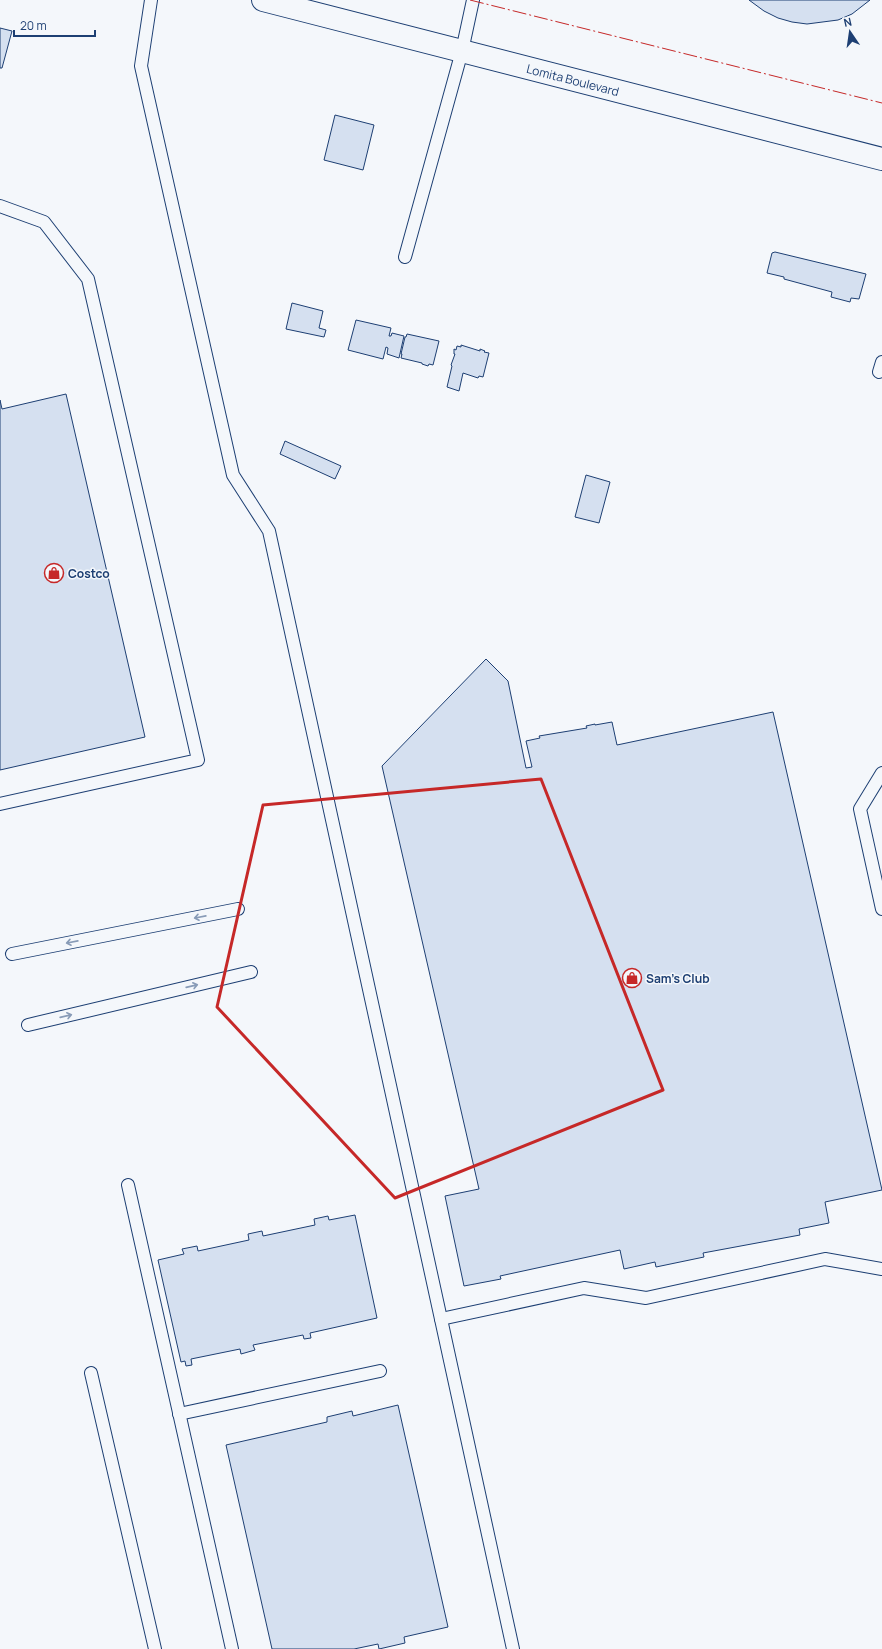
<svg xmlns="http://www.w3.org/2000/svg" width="882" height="1649" viewBox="0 0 882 1649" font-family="Manrope,sans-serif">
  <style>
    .building { fill: #d5e0f0; stroke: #1d3f73 }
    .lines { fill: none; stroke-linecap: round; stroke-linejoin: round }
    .lane-casing { stroke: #1d3f73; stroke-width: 14 }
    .secondary-casing { stroke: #1d3f73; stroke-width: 24 }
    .lane { stroke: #f4f7fb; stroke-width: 12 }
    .secondary { stroke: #f4f7fb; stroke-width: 22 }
    .power { stroke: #c62828; stroke-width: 1; stroke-dasharray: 14 3 2 3; stroke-linecap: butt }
    .oneway { stroke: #889bb7 }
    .marked { fill: none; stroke: #c62828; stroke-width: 3; stroke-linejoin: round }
    .labels { text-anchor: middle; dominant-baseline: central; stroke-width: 3; stroke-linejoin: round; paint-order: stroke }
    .street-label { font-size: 12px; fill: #1d3f73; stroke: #f4f7fb }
    .poi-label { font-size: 12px; font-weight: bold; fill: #1d3f73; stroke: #f4f7fb; text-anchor: start }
  </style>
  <rect width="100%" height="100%" fill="#f4f7fb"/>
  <g class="building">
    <path d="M749,0H870L852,14L838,20L807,24L792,22L778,18L764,11Z"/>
    <path d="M0,28L12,31L2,68H0Z"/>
    <path d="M335,115L374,125L363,170L324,160Z"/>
    <path d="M775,252L866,274L859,299L851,298L850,302L831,297L832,292L784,279V277L767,273L772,253Z"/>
    <path d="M292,303L323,311L319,328L326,330L324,337L286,329Z"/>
    <path d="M356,320L391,328L389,336H391L392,333L404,336L399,358L387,354L388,348L386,347L383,359L348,350Z"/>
    <path d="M407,334L439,341L433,365L429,364L428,366L422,364V363L401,358L402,354H401L405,337H406Z"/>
    <path d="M461,345L480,351V349L485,351L484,352L489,353L483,377L479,376L478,378L463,373L459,391L447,387L452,366L451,365L455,354H454V349L456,350L457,346L461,347Z"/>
    <path d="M66,394L145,737L0,770V400L2,409Z"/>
    <path d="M285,441L341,466L335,479L280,454Z"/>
    <path d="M586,475L610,482L599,523L575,517Z"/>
    <path d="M486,659L508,681L526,768L532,767L526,741L540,738L539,736L587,728L586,726L595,724V725L612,722L617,745L773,712L882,1190L825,1202L829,1223L799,1229L800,1235L703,1253L704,1257L656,1267L655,1262L624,1269L620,1250L500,1276L501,1279L464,1286L445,1196L479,1189L382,766Z"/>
    <path d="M355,1215L377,1318L310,1333L311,1338L304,1339L303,1335L253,1345L255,1350L241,1354L240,1349L191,1359L192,1365L186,1366L185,1361L181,1362L158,1260L184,1254L182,1249L197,1246L198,1251L249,1240L248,1234L262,1231L263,1236L315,1225L314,1219L328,1216L329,1220Z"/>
    <path d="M398,1405L448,1627L404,1637L405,1643L379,1649L378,1644L354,1649H272L226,1445L327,1422V1417L352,1411L353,1416Z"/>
  </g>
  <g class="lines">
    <defs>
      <g id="lane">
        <path d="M151,0L141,66L233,475L269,531L513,1649"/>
        <path d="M0,206L44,222L88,279L198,760L0,804"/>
        <path d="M405,257L462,51L473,0"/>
        <path d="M879,372L882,362"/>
        <path d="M882,773L860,809L882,909"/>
        <path d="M12,954L238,909"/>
        <path d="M28,1025L251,972"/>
        <path d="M128,1185L232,1649"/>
        <path d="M441,1319L584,1288L646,1298L825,1259L882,1269"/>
        <path d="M91,1373L155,1649"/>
        <path d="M179,1414L380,1371"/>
      </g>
      <g id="secondary">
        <path id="s1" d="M263,0L882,159"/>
      </g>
    </defs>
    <use href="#lane" class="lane-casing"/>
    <use href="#secondary" class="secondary-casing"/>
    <use href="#lane" class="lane"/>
    <use href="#secondary" class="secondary"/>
    <path class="power" d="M470,0L882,103"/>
  </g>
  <defs><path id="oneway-shaft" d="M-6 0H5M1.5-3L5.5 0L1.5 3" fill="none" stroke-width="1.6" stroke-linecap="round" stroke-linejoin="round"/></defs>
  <g class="oneway">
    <use href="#oneway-shaft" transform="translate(200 917) rotate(169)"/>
    <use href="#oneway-shaft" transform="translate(72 942) rotate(169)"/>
    <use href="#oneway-shaft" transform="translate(192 986) rotate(-13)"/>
    <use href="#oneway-shaft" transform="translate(66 1016) rotate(-13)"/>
  </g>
  <path class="marked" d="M541,779L663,1090L395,1198L217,1007L263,805Z"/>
  <defs>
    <symbol id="shop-ring" viewBox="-11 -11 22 22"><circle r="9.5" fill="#f4f7fb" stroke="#c62828" stroke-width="1.5"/><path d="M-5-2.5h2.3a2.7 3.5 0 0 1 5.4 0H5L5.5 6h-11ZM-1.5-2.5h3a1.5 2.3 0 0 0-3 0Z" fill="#c62828"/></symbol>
  </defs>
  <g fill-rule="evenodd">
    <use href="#shop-ring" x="43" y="562" width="22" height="22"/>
    <use href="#shop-ring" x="621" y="967" width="22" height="22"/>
  </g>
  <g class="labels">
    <g class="street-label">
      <text stroke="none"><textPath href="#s1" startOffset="320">Lomita Boulevard</textPath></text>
    </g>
    <g class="poi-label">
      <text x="68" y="573">Costco</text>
      <text x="646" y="978">Sam's Club</text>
    </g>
  </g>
  <g transform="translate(850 32) rotate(347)" stroke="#f4f7fb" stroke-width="3" paint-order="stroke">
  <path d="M0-3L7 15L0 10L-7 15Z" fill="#1d3f73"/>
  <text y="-6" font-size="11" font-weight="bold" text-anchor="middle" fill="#1d3f73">N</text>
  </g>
  <path d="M14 30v6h81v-6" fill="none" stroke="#1d3f73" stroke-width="2"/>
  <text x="20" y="30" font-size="12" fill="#1d3f73" stroke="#f4f7fb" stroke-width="3" paint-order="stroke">20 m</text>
</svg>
